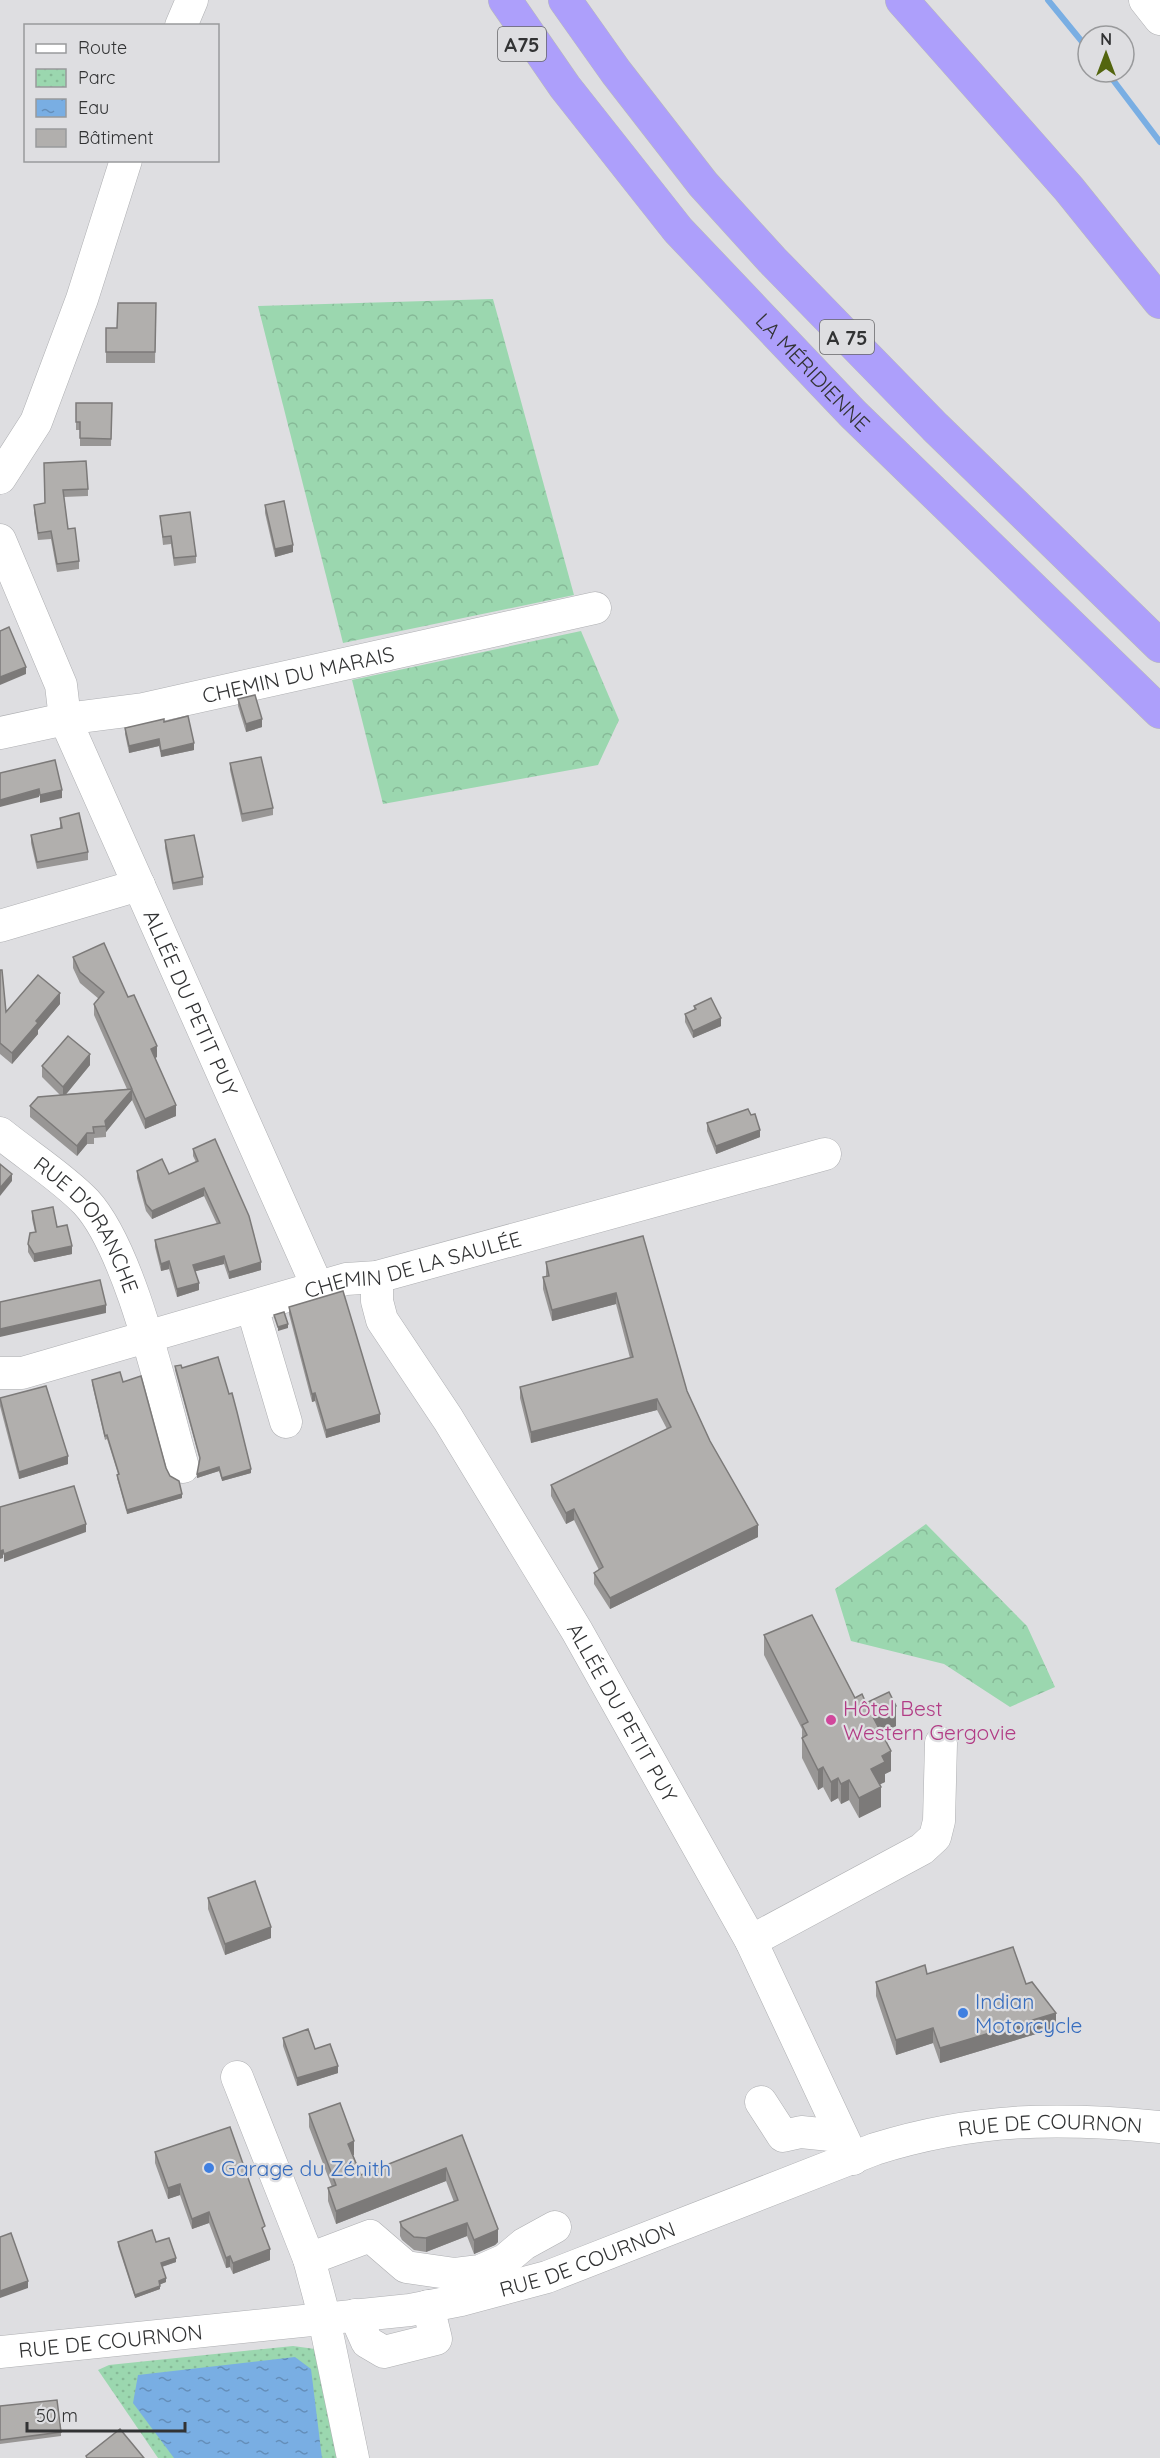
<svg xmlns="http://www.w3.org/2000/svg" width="1160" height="2458" viewBox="0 0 1160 2458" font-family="Quicksand,sans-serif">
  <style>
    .forest { fill: url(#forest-crowns) }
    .park { fill: url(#park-dots) }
    .water { fill: url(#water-ripples) }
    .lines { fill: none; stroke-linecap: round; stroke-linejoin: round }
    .stream { stroke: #79aee3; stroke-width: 6 }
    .minor-casing { stroke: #aeafb2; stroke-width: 33 }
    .highway-casing { stroke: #b9baba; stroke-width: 34 }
    .minor { stroke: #fff; stroke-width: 32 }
    .highway { stroke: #ad9ffb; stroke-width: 33 }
    .wall { fill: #989695 }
    .shaded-wall { fill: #7c7a79 }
    .building { fill: #b1afad; stroke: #7c7a79; stroke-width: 1.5 }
    .hotel-dot { fill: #d1479c; stroke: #dedee1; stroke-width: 2 }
    .shop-dot { fill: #3f7fe0; stroke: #dedee1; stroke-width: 2 }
    .labels { text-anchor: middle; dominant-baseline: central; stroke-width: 4.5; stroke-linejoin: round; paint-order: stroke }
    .shield { fill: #dedee1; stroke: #666668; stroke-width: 1.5 }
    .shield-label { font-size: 20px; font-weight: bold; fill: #323334 }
    .street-label { font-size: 21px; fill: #323334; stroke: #dedee1 }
    .hotel-label { font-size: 21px; fill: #b23c85; stroke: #dedee1; text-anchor: start }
    .shop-label { font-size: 21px; fill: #366cbe; stroke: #dedee1; text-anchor: start }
  </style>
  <defs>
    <pattern id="forest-crowns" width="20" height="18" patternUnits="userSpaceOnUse" patternTransform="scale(1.5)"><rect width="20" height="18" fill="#9bd7af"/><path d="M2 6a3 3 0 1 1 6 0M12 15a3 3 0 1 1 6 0" fill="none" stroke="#86b997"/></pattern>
    <pattern id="park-dots" width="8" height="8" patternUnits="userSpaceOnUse" patternTransform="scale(1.5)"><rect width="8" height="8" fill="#9bd7af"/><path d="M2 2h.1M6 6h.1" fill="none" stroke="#86b997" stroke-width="1.8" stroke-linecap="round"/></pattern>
    <pattern id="water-ripples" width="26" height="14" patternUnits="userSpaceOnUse" patternTransform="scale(1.5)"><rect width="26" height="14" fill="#79aee3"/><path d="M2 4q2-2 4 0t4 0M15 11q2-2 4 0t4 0" fill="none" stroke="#648eb9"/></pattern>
  </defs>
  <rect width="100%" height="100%" fill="#dedee1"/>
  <g class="forest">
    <path d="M493,299L574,595L343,643L258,306Z"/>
    <path d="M581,631L619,720L598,765L383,804L352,680Z"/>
    <path d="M926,1524L1027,1626L1055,1687L1010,1707L944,1664L851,1641L835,1589Z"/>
  </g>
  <path class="park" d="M293,2346L315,2349L340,2458H158L98,2370L109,2365Z"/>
  <path class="water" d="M295,2357L311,2369L322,2458H174L133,2403L138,2375Z"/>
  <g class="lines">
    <g class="stream">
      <path d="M1048,0L1088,49"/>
      <path d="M1107,72L1160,142"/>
    </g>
    <defs>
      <g id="minor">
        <path d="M1145,0L1160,19"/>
        <path d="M181,26L192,0"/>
        <path d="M0,478L36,422L82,299L126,160"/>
        <path id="s1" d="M0,540L61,685L65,719L318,1288"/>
        <path id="s2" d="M0,733L65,719L143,709L595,608"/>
        <path d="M0,926L139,885"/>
        <path id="s3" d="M0,1133C27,1155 62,1177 86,1202C132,1252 163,1399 183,1467"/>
        <path id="s4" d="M377,1277V1301L382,1320L448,1419L577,1631L751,1941L853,2159"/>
        <path d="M252,1307L286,1422"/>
        <path id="s5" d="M0,1373H22L346,1279L377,1277L825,1154"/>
        <path d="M751,1941L922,1849L935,1837L939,1821L941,1743"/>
        <path d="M237,2077L309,2259L321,2304L353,2458"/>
        <path d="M761,2102L783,2136L801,2132L840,2136"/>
        <path d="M309,2259L370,2236L406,2267L455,2274L480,2271L505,2260L524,2244L555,2227"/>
        <path d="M355,2315L367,2342L384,2352L436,2339L428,2306"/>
        <path id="s6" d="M0,2352L410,2310L461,2300L547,2277L875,2149C974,2118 1058,2117 1160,2127"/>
      </g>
      <g id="highway">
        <path id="s7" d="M505,0L565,87L678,230L853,414L1160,712"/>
        <path d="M565,0L616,72L703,184L772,260L935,427L1160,646"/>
        <path d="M902,0L1069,189L1160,302"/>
      </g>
    </defs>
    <use href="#minor" class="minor-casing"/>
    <use href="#highway" class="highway-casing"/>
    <use href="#minor" class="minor"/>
    <use href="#highway" class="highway"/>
  </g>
  <g class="wall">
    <path d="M156,303L155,363H106V328H117Z"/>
    <path d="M76,403H112L111,446H80V430H76Z"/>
    <path d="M44,463L88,489V496L64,497L68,529L79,561V569L57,572L51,539L38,540L34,512V505L45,504Z"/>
    <path d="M265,505L293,552L275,557L265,513Z"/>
    <path d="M160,516L196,556V563L174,566L171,544L163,545Z"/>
    <path d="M238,699L262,727L246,732L238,706Z"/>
    <path d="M164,722L194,750L161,757L159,746L129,753L125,734V728Z"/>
    <path d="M230,763L273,808V815L242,822L230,770Z"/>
    <path d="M60,818L88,852V860L37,869L31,843V835L60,828Z"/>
    <path d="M165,840L203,877V885L173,890L165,848Z"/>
    <path d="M73,957L128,997L157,1057L155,1058L176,1116L145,1129L132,1100L106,1132V1137L94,1138V1144H87L77,1156L30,1117V1106L60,1095L42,1077V1066L90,1065L66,1094L127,1089L94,1015V1004L99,999L80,983L73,968Z"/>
    <path d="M0,970L6,1012L60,1004L38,1030V1034L12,1064L0,1054Z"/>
    <path d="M694,1006L721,1026L693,1038L685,1022V1014L694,1010Z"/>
    <path d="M707,1123L760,1137L716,1154L707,1131Z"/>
    <path d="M193,1149L261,1270L229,1279L224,1264L195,1271L199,1290L177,1297L169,1269L161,1271L155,1247V1240L217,1224L204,1196L152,1219L146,1211L137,1178V1171L169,1174L196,1162L193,1156Z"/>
    <path d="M32,1211L57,1227L72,1254L34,1262L28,1252V1244L35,1232L32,1219Z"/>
    <path d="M643,1236L687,1391L710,1441L758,1537L610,1609L594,1584V1573L599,1570L574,1520L566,1524L551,1496V1485L667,1429L657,1410L531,1443L520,1398V1387L630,1358L616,1304L552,1321L543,1289V1277H546V1262Z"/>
    <path d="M289,1307L380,1422L326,1438L315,1401L312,1402L289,1314Z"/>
    <path d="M175,1366L182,1368L251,1473L222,1481L219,1471L197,1478L200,1460L175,1370Z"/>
    <path d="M92,1380L123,1382L166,1468L182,1498L127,1514L117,1478V1475L118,1474L107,1439L105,1440L92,1384Z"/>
    <path d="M0,1398L68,1464L19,1479L0,1406Z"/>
    <path d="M764,1635L855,1698L866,1703L896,1726L882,1733L891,1771L885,1774V1782L879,1784L881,1807L859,1818L849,1800L841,1804L838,1798L831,1802L823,1787L818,1790L802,1758V1729L764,1655Z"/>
    <path d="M208,1898L271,1938L225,1955L208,1909Z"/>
    <path d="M927,1974L1026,1984L1056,2028L940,2063L933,2043L896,2055L876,1996V1982Z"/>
    <path d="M283,2038L315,2049L338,2073L297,2086L283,2046Z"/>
    <path d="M309,2114L354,2155H353L361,2175L462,2135L498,2242L495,2245L474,2254L467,2236L426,2252L414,2250L402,2240L400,2236V2222L454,2202L446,2181L336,2224L328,2201V2188L332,2187L309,2127Z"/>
    <path d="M155,2152L265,2236L270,2260L233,2274L230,2267L226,2268L209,2223L192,2229L180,2195L168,2199L155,2163Z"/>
    <path d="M118,2242H156L176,2262L162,2267L166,2282L160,2284V2289L135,2298L118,2246Z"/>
    <path d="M0,2406L61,2432V2436L0,2444Z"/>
  </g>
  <g class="shaded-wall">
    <path d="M293,545V552L275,557V549Z"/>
    <path d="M26,667V674L0,685V677Z"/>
    <path d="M262,719V727L246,732V724Z"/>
    <path d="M159,739V746L129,753V746Z"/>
    <path d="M194,743V750L161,757V751Z"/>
    <path d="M39,789V797L0,807V800Z"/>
    <path d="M62,790V798L40,803V795Z"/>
    <path d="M60,993V1004L38,1030V1034L12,1064V1053L36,1021Z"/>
    <path d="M721,1018V1026L693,1038V1031Z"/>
    <path d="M157,1046V1057L151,1060V1049Z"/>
    <path d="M90,1054V1065L63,1098V1087Z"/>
    <path d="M132,1090V1100L106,1132L105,1121Z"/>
    <path d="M176,1105V1116L145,1129V1119Z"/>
    <path d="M760,1130V1137L716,1154V1146Z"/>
    <path d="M87,1133V1144L77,1156V1146Z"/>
    <path d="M12,1174V1181L0,1196V1188Z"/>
    <path d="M204,1188V1196L152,1219V1211Z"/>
    <path d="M72,1246V1254L34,1262V1254Z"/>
    <path d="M224,1256V1264L193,1272V1265Z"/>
    <path d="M169,1261V1269L161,1271V1264Z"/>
    <path d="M261,1262V1270L229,1279V1272Z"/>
    <path d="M199,1283V1290L177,1297V1289Z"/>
    <path d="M616,1293V1304L552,1321V1310Z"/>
    <path d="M106,1305V1313L0,1337V1329Z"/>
    <path d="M288,1324V1328L278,1331V1327Z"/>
    <path d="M315,1393V1401L312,1402V1394Z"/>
    <path d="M657,1399V1410L531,1443V1432Z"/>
    <path d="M380,1414V1422L326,1438V1430Z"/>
    <path d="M68,1456V1464L19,1479V1472Z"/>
    <path d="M219,1467V1471L197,1478V1474Z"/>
    <path d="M251,1469V1473L222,1481V1478Z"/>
    <path d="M182,1494V1498L127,1514V1510Z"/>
    <path d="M574,1509V1520L566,1524V1513Z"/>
    <path d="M86,1524V1532L4,1562V1554Z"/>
    <path d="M758,1525V1537L610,1609V1598Z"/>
    <path d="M3,1550V1558L0,1559V1551Z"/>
    <path d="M896,1706V1726L873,1737V1717Z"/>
    <path d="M891,1751V1771L885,1774V1782L871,1789V1769L882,1756Z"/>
    <path d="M823,1767V1787L818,1790V1770Z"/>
    <path d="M838,1778V1798L831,1802V1782Z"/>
    <path d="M849,1780V1800L841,1804V1784Z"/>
    <path d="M881,1787V1807L859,1818V1798Z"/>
    <path d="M271,1927V1938L225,1955V1944Z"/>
    <path d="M1056,2013V2028L940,2063V2048Z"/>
    <path d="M933,2028V2043L896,2055V2040Z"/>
    <path d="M338,2066V2073L297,2086V2078Z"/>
    <path d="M354,2141V2155L348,2157V2144Z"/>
    <path d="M446,2168V2181L336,2224V2211Z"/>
    <path d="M180,2184V2195L168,2199V2188Z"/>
    <path d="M209,2212V2223L192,2229V2219Z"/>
    <path d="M467,2223V2236L426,2252V2238Z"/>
    <path d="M498,2229V2242L495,2245L474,2254V2240Z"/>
    <path d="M270,2249V2260L233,2274V2263Z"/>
    <path d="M230,2256V2267L226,2268V2258Z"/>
    <path d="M176,2258V2262L161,2267V2263Z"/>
    <path d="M166,2278V2282L159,2285V2281Z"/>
    <path d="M28,2281V2288L0,2298V2291Z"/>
    <path d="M160,2286V2289L135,2298V2295Z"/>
  </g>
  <g class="building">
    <path d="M118,303H156L155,352H106V328H117Z"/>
    <path d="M76,403H112L111,439L80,438V422H76Z"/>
    <path d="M86,461L88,489L63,490L68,529L75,528L79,561L57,564L51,531L38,533L34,505L45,503L44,463Z"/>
    <path d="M284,501L293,545L275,549L265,505Z"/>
    <path d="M190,512L196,556L174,558L171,536L163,537L160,516Z"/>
    <path d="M9,627L26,667L0,677V631Z"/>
    <path d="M255,695L262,719L246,724L238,699Z"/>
    <path d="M188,716L194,743L161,751L159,739L129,746L125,728L164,719V722Z"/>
    <path d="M261,757L273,808L242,814L230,763Z"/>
    <path d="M55,760L62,790L40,795L39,789L0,800V773Z"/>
    <path d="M79,813L88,852L37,862L31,835L62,828L60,818Z"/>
    <path d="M194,835L203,877L173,883L165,840Z"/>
    <path d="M104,943L128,997L134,995L157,1046L151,1049L176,1105L145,1119L132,1090L105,1121L106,1126L93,1127L94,1133H87L77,1146L30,1106L38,1097L132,1089L94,1004L104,992L80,972L73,957Z"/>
    <path d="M0,970H2L6,1012L38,975L60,993L36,1021L38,1023L12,1053L0,1043Z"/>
    <path d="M711,998L721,1018L693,1031L685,1014L696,1009L694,1006Z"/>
    <path d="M68,1036L90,1054L63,1087L42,1066Z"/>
    <path d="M748,1109L751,1115L755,1114L760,1130L716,1146L707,1123Z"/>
    <path d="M215,1139L249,1216L261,1262L229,1272L224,1256L193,1265L199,1283L177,1289L169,1261L161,1264L155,1240L220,1223L204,1188L152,1211L146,1204L137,1171L162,1159L169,1174L198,1161L193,1149Z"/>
    <path d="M0,1164L12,1174L0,1188Z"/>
    <path d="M53,1207L57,1227L67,1225L72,1246L34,1254L28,1244L30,1233L36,1232L32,1211Z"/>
    <path d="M643,1236L687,1391L710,1441L758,1525L610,1598L594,1573L603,1567L574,1509L566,1513L551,1485L671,1427L657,1399L531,1432L520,1387L633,1357L616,1293L552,1310L543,1277L549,1276L546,1262Z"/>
    <path d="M100,1280L106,1305L0,1329V1302Z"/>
    <path d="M343,1291L380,1414L326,1430L315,1393L312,1394L289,1307Z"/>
    <path d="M284,1312L288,1324L278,1327L274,1315Z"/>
    <path d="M218,1357L229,1394L232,1393L237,1412L251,1469L222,1478L219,1467L197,1474L200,1458L175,1366L181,1365L182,1368Z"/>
    <path d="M120,1372L123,1382L141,1376L166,1468L170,1476L179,1481L182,1494L127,1510L117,1475L119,1474L107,1435L105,1436L92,1380Z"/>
    <path d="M46,1386L68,1456L19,1472L0,1398Z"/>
    <path d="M74,1486L86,1524L4,1554L3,1550L0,1551V1507Z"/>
    <path d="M812,1615L855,1698L862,1694L866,1703L889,1692L896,1706L873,1717L891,1751L882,1756L885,1762L871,1769L881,1787L859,1798L849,1780L841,1784L838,1778L831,1782L823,1767L818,1770L802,1738L807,1735L802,1725L808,1722L764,1635Z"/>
    <path d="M255,1881L271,1927L225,1944L208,1898Z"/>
    <path d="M1013,1947L1026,1984L1032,1982L1056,2013L940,2048L933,2028L896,2040L876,1982L925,1965L927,1974Z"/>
    <path d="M308,2029L315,2049L330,2044L338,2066L297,2078L283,2038Z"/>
    <path d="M340,2103L354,2141L348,2144L361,2175L462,2135L498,2229L495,2231L474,2240L467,2223L426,2238L414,2237L402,2227L400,2222L458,2200L446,2168L336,2211L328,2188L336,2185L309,2114Z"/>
    <path d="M230,2127L265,2226L262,2228L270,2249L233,2263L230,2256L226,2258L209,2212L192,2219L180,2184L168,2188L155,2152Z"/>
    <path d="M152,2230L156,2242L169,2238L176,2258L161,2263L166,2278L159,2281L160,2286L135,2295L118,2242Z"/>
    <path d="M11,2233L28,2281L0,2291V2237Z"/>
    <path d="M57,2400L61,2432L0,2440V2406Z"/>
    <path d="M120,2429L144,2458H87L86,2456Z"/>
  </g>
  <circle class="hotel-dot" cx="831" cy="1720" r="6"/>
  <g class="shop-dot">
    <circle cx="963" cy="2013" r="6"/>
    <circle cx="209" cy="2168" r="6"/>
  </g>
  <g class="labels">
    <g class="shield">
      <rect x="498" y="27" width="48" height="34" rx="4.5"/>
      <rect x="820" y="320" width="54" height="34" rx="4.5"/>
    </g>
    <g class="shield-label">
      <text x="522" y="44">A75</text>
      <text x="847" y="337">A 75</text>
    </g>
    <g class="street-label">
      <text stroke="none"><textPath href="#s7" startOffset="484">LA MÉRIDIENNE</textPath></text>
      <text stroke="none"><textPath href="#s2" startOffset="304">CHEMIN DU MARAIS</textPath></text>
      <text stroke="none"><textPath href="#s1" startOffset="502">ALLÉE DU PETIT PUY</textPath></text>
      <text stroke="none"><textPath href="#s3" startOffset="129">RUE D'ORANCHE</textPath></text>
      <text stroke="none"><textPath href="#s5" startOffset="428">CHEMIN DE LA SAULÉE</textPath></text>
      <text stroke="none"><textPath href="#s4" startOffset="504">ALLÉE DU PETIT PUY</textPath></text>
      <text stroke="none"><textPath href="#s6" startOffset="1083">RUE DE COURNON</textPath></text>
      <text stroke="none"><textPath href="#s6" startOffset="597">RUE DE COURNON</textPath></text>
      <text stroke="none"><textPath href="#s6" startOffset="111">RUE DE COURNON</textPath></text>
    </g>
    <g class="hotel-label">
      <text x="843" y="1708">Hôtel Best<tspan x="843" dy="24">Western Gergovie</tspan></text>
    </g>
    <g class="shop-label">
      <text x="975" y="2001">Indian<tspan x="975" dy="24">Motorcycle</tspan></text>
      <text x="221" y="2168">Garage du Zénith</text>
    </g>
  </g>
  <rect x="24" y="24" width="195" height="138" fill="#dedee1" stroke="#999a9c" stroke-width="1.5"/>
  <rect x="36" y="44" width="30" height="9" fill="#ffffff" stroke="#999a9c" stroke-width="1.5"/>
  <text x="78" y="54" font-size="18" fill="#323334">Route</text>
  <rect x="36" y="69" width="30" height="18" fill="url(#park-dots)" stroke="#999a9c" stroke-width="1.5"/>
  <text x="78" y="84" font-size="18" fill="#323334">Parc</text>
  <rect x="36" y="99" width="30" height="18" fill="url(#water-ripples)" stroke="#999a9c" stroke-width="1.5"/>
  <text x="78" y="114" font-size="18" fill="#323334">Eau</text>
  <rect x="36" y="129" width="30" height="18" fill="#b1afad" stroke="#999a9c" stroke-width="1.5"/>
  <text x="78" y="144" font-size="18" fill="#323334">Bâtiment</text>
  <g transform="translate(1106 54)"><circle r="28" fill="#dedee1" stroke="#999a9c" stroke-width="1.5"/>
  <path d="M0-4.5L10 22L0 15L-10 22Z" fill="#53650f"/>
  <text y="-9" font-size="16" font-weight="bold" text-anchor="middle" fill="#323334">N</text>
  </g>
  <path d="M27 2422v9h158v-9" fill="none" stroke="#323334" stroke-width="3"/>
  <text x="36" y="2422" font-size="18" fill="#323334" stroke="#dedee1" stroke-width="4.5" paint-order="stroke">50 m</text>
</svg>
